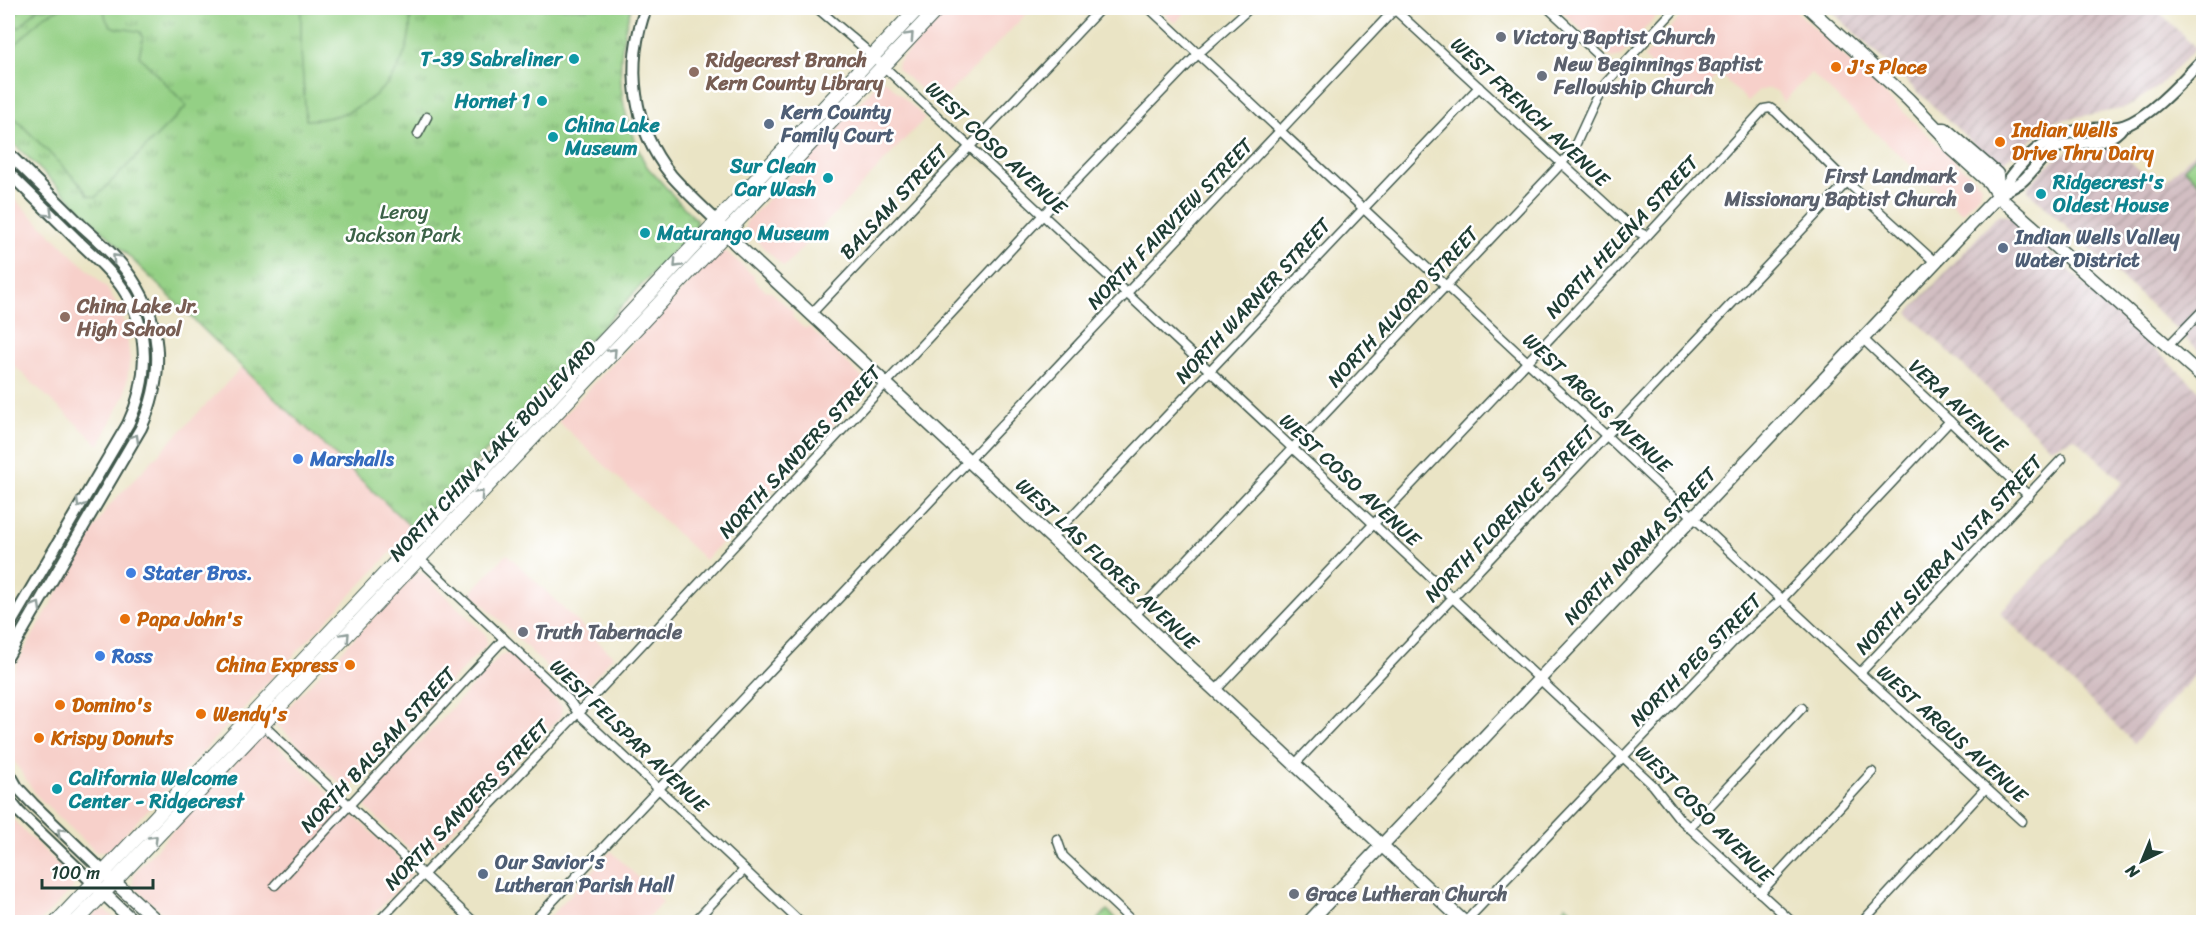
<svg xmlns="http://www.w3.org/2000/svg" width="2211" height="930" viewBox="0 0 2211 930" font-family="Sriracha,sans-serif">
  <style>
    .built { fill: #f7d0ca }
    .industrial { fill: url(#industrial-furrows) }
    .grass { fill: url(#grass-tufts); stroke: #5a865c; stroke-width: 1.5 }
    .pitch { fill: #94d085; stroke: #5a865c; stroke-width: 1.5 }
    .lines { fill: none; stroke-linecap: round; stroke-linejoin: round }
    .minor-casing { stroke: #3d564a; stroke-width: 11 }
    .tertiary-casing { stroke: #3d564a; stroke-width: 14 }
    .secondary-casing { stroke: #3d564a; stroke-width: 15 }
    .primary-casing { stroke: #3d564a; stroke-width: 16 }
    .minor { stroke: #fff; stroke-width: 8 }
    .tertiary { stroke: #fff; stroke-width: 10 }
    .secondary { stroke: #fff; stroke-width: 12 }
    .primary { stroke: #fff; stroke-width: 14 }
    .oneway { stroke: #8f9e9a }
    .worship-dot { fill: #6b7280; stroke: #fff; stroke-width: 2 }
    .culture-dot { fill: #0f9aa8; stroke: #fff; stroke-width: 2 }
    .food-dot { fill: #e8710a; stroke: #fff; stroke-width: 2 }
    .education-dot { fill: #8d6e63; stroke: #fff; stroke-width: 2 }
    .service-dot { fill: #5c6f8a; stroke: #fff; stroke-width: 2 }
    .shop-dot { fill: #3f7fe0; stroke: #fff; stroke-width: 2 }
    .labels { text-anchor: middle; dominant-baseline: central; stroke-width: 5; stroke-linejoin: round; paint-order: stroke }
    .worship-label { font-size: 20px; font-weight: bold; fill: #5b616d; stroke: #fff; text-anchor: start }
    .culture-label { font-size: 20px; font-weight: bold; fill: #0d838f; stroke: #fff; text-anchor: start }
    .education-label { font-size: 20px; font-weight: bold; fill: #785e54; stroke: #fff; text-anchor: start }
    .food-label { font-size: 20px; font-weight: bold; fill: #c56008; stroke: #fff; text-anchor: start }
    .service-label { font-size: 20px; font-weight: bold; fill: #4e5e75; stroke: #fff; text-anchor: start }
    .street-label { font-size: 20px; fill: #1f3d34; stroke: #fff }
    .park-label { font-size: 20px; fill: #3c6248; stroke: #fff }
    .shop-label { font-size: 20px; font-weight: bold; fill: #366cbe; stroke: #fff; text-anchor: start }
  </style>
  <defs>
    <pattern id="industrial-furrows" width="10" height="10" patternUnits="userSpaceOnUse" patternTransform="scale(1.5)"><rect width="10" height="10" fill="#d2bec2"/><path d="M-1 1l2-2M0 10L10 0M9 11l2-2" fill="none" stroke="#aa9c9e"/></pattern>
    <pattern id="grass-tufts" width="24" height="20" patternUnits="userSpaceOnUse" patternTransform="scale(1.5)"><rect width="24" height="20" fill="#94d085"/><path d="M3 7l-1-3M5 7V3M7 7l1-3M15 17l-1-3M17 17v-4M19 17l1-3" fill="none" stroke="#78aa6e"/></pattern>
  </defs>
  <rect width="100%" height="100%" fill="#fff"/>
  <filter id="ink" filterUnits="userSpaceOnUse"><feTurbulence type="fractalNoise" baseFrequency=".0167" numOctaves="2"/><feDisplacementMap in="SourceGraphic" scale="12" xChannelSelector="R" yChannelSelector="G"/><feConvolveMatrix kernelMatrix="1 2 1 2 8 2 1 2 1" color-interpolation-filters="sRGB"/></filter>
  <filter id="wash" filterUnits="userSpaceOnUse"><feTurbulence type="fractalNoise" baseFrequency=".008" numOctaves="4" result="noise"/><feDisplacementMap in="SourceGraphic" scale="24" xChannelSelector="R" yChannelSelector="G"/><feGaussianBlur stdDeviation="1.35" result="paint"/><feColorMatrix in="noise" values="0 0 0 0 0 0 0 0 0 0 0 0 0 0 0 0 0 1.4 0 .05"/><feComposite in="paint" operator="in"/></filter>
  <g filter="url(#wash)">
    <rect width="100%" height="100%" fill="#eae4c5"/>
    <g class="built">
      <path d="M950,8H1032L938,105L897,68L898,62Z"/>
      <path d="M1158,8H1189L1175,23Z"/>
      <path d="M1558,8H1663L1621,56L1612,58Z"/>
      <path d="M1688,8H1793L1981,185L1980,193L1962,213L1811,73L1783,102L1777,91L1769,88L1759,91L1748,101L1719,74L1692,104L1644,58Z"/>
      <path d="M880,81H886L925,118L784,267L746,231V222Z"/>
      <path d="M8,193L106,287L117,305L126,329L130,359L125,395L99,445L8,360Z"/>
      <path d="M719,252H727L754,276V280L765,290L770,291L793,312L792,317L804,328H810L867,382V391L705,560L558,421Z"/>
      <path d="M242,367L413,529L108,852H96L37,796L14,761L8,740V688L10,679L18,661L106,509Z"/>
      <path d="M507,554L613,656L582,692L573,693L471,592Z"/>
      <path d="M416,573H422L486,635L487,644L352,786L345,788L274,722Z"/>
      <path d="M509,653L562,706L561,716L428,856H416L366,808V800L501,655Z"/>
      <path d="M266,735L410,868L411,875L366,922H172L133,886L134,873L260,736Z"/>
      <path d="M8,815L73,879V888L40,922H8Z"/>
      <path d="M611,851L663,902L643,922H545Z"/>
      <path d="M97,911H106L119,922H86Z"/>
    </g>
    <g class="industrial">
      <path d="M1828,8H2155L2196,48L2159,86L2126,108L2056,121L2005,161L1993,162Z"/>
      <path d="M2203,144V354L2028,191V186L2051,162L2070,150L2116,148L2159,188Z"/>
      <path d="M1999,214L2012,217L2203,394V666L2134,743L2000,613L2123,482L2075,438L2050,448L1908,313Z"/>
    </g>
    <g class="grass">
      <path d="M8,8H631C616,53 617,99 636,144C640,152 643,162 649,169C664,184 679,204 696,219V227L413,529L242,367L8,138Z"/>
      <path d="M2203,148V187L2184,168Z"/>
    </g>
    <g class="pitch">
      <path d="M22,8H38L19,28L10,19Z"/>
      <path d="M61,8H104C106,36 121,25 140,32L143,38L139,56L187,106L96,197L88,195L82,186L8,111V52L44,16Z"/>
      <path d="M334,8H410C416,71 368,119 306,120L301,51V11Z"/>
      <path d="M1566,905L1585,922H1559L1555,918Z"/>
      <path d="M1107,910L1120,922H1096Z"/>
    </g>
  </g>
  <g filter="url(#ink)">
    <g class="lines">
      <defs>
        <g id="minor">
          <path d="M817,8L864,48L1653,785L1679,818L1792,922"/>
          <path d="M1149,8L1860,673L2022,821"/>
          <path d="M1393,8L1634,230L1647,236"/>
          <path d="M1548,8L1616,71"/>
          <path d="M418,134L427,117"/>
          <path d="M811,314L1101,8"/>
          <path d="M1863,339L2029,496"/>
          <path d="M2167,347L2204,309"/>
          <path d="M1051,538L1479,87"/>
          <path d="M409,549L569,700L578,713L800,922"/>
          <path d="M1134,616L1561,164L1573,150L1596,100L1606,83L1676,8"/>
          <path d="M1860,673L2062,459"/>
          <path d="M1215,691L1647,236L1764,109L1770,108L1776,112L1847,182L1936,263"/>
          <path d="M262,724L474,922"/>
          <path d="M1294,765L1847,182"/>
          <path d="M1689,828L1802,708"/>
          <path d="M1057,839L1063,856L1133,922"/>
          <path d="M275,885L504,639"/>
          <path d="M1760,893L1872,772"/>
          <path d="M378,922L578,713L1043,215L1199,53L1250,8"/>
          <path d="M533,922L1395,9"/>
          <path d="M694,922L744,870"/>
          <path d="M1465,922L1734,641L1782,599L1950,421"/>
          <path d="M1862,922L1985,789"/>
        </g>
        <g id="tertiary">
          <path d="M646,8C625,64 632,127 671,175C685,191 701,206 717,221"/>
          <path d="M8,153C32,177 56,200 80,224C95,238 112,252 125,269C163,318 166,373 141,428L8,656"/>
          <path d="M8,172C29,193 51,214 73,236C90,253 110,269 123,289C151,331 149,380 128,424L8,628"/>
          <path d="M2000,194C2007,190 2014,187 2021,182C2034,172 2042,153 2058,147C2080,140 2109,147 2123,126"/>
          <path d="M1998,196C2022,159 2041,136 2086,129C2098,128 2112,129 2123,126C2152,116 2183,80 2204,58"/>
          <path d="M8,771L17,787L33,804L104,872"/>
          <path d="M8,798L19,812L93,883"/>
        </g>
        <g id="secondary">
          <path d="M1809,8L1908,99L1942,134L1950,147L1990,183L1998,196L2204,378"/>
          <path d="M1941,129H1945L1997,174L1998,194"/>
          <path d="M721,227L735,243L1464,922"/>
          <path d="M109,877L158,922"/>
          <path d="M98,888L134,922"/>
          <path d="M1309,922L1998,196"/>
        </g>
        <g id="primary">
          <path d="M57,922L918,8"/>
          <path d="M76,922L938,8"/>
        </g>
      </defs>
      <use href="#minor" class="minor-casing"/>
      <use href="#tertiary" class="tertiary-casing"/>
      <use href="#secondary" class="secondary-casing"/>
      <use href="#primary" class="primary-casing"/>
      <use href="#minor" class="minor"/>
      <use href="#tertiary" class="tertiary"/>
      <use href="#secondary" class="secondary"/>
      <use href="#primary" class="primary"/>
    </g>
    <defs><path id="oneway-chevron" d="M-2-3.5L2.5 0L-2 3.5" fill="none" stroke-width="1.6" stroke-linecap="round" stroke-linejoin="round" transform="scale(1.5)"/></defs>
    <g class="oneway">
      <use href="#oneway-chevron" transform="translate(910 36) rotate(-47)"/>
      <use href="#oneway-chevron" transform="translate(49 213) rotate(44)"/>
      <use href="#oneway-chevron" transform="translate(116 258) rotate(-134)"/>
      <use href="#oneway-chevron" transform="translate(677 264) rotate(133)"/>
      <use href="#oneway-chevron" transform="translate(613 352) rotate(-47)"/>
      <use href="#oneway-chevron" transform="translate(135 438) rotate(-60)"/>
      <use href="#oneway-chevron" transform="translate(480 494) rotate(-47)"/>
      <use href="#oneway-chevron" transform="translate(80 504) rotate(120)"/>
      <use href="#oneway-chevron" transform="translate(37 606) rotate(-60)"/>
      <use href="#oneway-chevron" transform="translate(346 636) rotate(-47)"/>
      <use href="#oneway-chevron" transform="translate(61 832) rotate(-136)"/>
      <use href="#oneway-chevron" transform="translate(154 839) rotate(-46)"/>
    </g>
  </g>
  <g class="worship-dot">
    <circle cx="1501" cy="37" r="6"/>
    <circle cx="1542" cy="76" r="6"/>
    <circle cx="1969" cy="188" r="6"/>
    <circle cx="523" cy="632" r="6"/>
    <circle cx="1294" cy="894" r="6"/>
  </g>
  <g class="culture-dot">
    <circle cx="574" cy="59" r="6"/>
    <circle cx="542" cy="101" r="6"/>
    <circle cx="553" cy="137" r="6"/>
    <circle cx="828" cy="178" r="6"/>
    <circle cx="2041" cy="194" r="6"/>
    <circle cx="645" cy="233" r="6"/>
    <circle cx="57" cy="789" r="6"/>
  </g>
  <g class="food-dot">
    <circle cx="1836" cy="67" r="6"/>
    <circle cx="2000" cy="142" r="6"/>
    <circle cx="125" cy="619" r="6"/>
    <circle cx="350" cy="665" r="6"/>
    <circle cx="60" cy="705" r="6"/>
    <circle cx="201" cy="714" r="6"/>
    <circle cx="39" cy="738" r="6"/>
  </g>
  <g class="education-dot">
    <circle cx="694" cy="72" r="6"/>
    <circle cx="65" cy="317" r="6"/>
  </g>
  <g class="service-dot">
    <circle cx="769" cy="124" r="6"/>
    <circle cx="2003" cy="248" r="6"/>
    <circle cx="483" cy="874" r="6"/>
  </g>
  <g class="shop-dot">
    <circle cx="298" cy="459" r="6"/>
    <circle cx="131" cy="573" r="6"/>
    <circle cx="100" cy="656" r="6"/>
  </g>
  <g class="labels">
    <g class="worship-label">
      <text x="1513" y="37">Victory Baptist Church</text>
      <text x="1554" y="64">New Beginnings Baptist<tspan x="1554" dy="23">Fellowship Church</tspan></text>
      <text x="1957" y="176" text-anchor="end">First Landmark<tspan x="1957" dy="23">Missionary Baptist Church</tspan></text>
      <text x="535" y="632">Truth Tabernacle</text>
      <text x="1306" y="894">Grace Lutheran Church</text>
    </g>
    <g class="culture-label">
      <text x="562" y="59" text-anchor="end">T-39 Sabreliner</text>
      <text x="530" y="101" text-anchor="end">Hornet 1</text>
      <text x="565" y="125">China Lake<tspan x="565" dy="23">Museum</tspan></text>
      <text x="816" y="166" text-anchor="end">Sur Clean<tspan x="816" dy="23">Car Wash</tspan></text>
      <text x="2053" y="182">Ridgecrest's<tspan x="2053" dy="23">Oldest House</tspan></text>
      <text x="657" y="233">Maturango Museum</text>
      <text x="69" y="778">California Welcome<tspan x="69" dy="23">Center - Ridgecrest</tspan></text>
    </g>
    <g class="education-label">
      <text x="706" y="60">Ridgecrest Branch<tspan x="706" dy="23">Kern County Library</tspan></text>
      <text x="77" y="306">China Lake Jr.<tspan x="77" dy="23">High School</tspan></text>
    </g>
    <g class="food-label">
      <text x="1848" y="67">J's Place</text>
      <text x="2012" y="130">Indian Wells<tspan x="2012" dy="23">Drive Thru Dairy</tspan></text>
      <text x="137" y="619">Papa John's</text>
      <text x="338" y="665" text-anchor="end">China Express</text>
      <text x="72" y="705">Domino's</text>
      <text x="213" y="714">Wendy's</text>
      <text x="51" y="738">Krispy Donuts</text>
    </g>
    <g class="service-label">
      <text x="781" y="112">Kern County<tspan x="781" dy="23">Family Court</tspan></text>
      <text x="2015" y="237">Indian Wells Valley<tspan x="2015" dy="23">Water District</tspan></text>
      <text x="495" y="862">Our Savior's<tspan x="495" dy="23">Lutheran Parish Hall</tspan></text>
    </g>
    <g class="street-label">
      <text transform="translate(1530 112) rotate(43)">WEST FRENCH AVENUE</text>
      <text transform="translate(996 148) rotate(43)">WEST COSO AVENUE</text>
      <text transform="translate(894 202) rotate(-47)">BALSAM STREET</text>
      <text transform="translate(1170 224) rotate(-46)">NORTH FAIRVIEW STREET</text>
      <text transform="translate(1622 237) rotate(-47)">NORTH HELENA STREET</text>
      <text transform="translate(1253 301) rotate(-47)">NORTH WARNER STREET</text>
      <text transform="translate(1403 307) rotate(-47)">NORTH ALVORD STREET</text>
      <text transform="translate(1597 403) rotate(43)">WEST ARGUS AVENUE</text>
      <text transform="translate(1958 406) rotate(43)">VERA AVENUE</text>
      <text transform="translate(493 451) rotate(-47)">NORTH CHINA LAKE BOULEVARD</text>
      <text transform="translate(800 452) rotate(-47)">NORTH SANDERS STREET</text>
      <text transform="translate(1350 480) rotate(43)">WEST COSO AVENUE</text>
      <text transform="translate(1510 514) rotate(-46)">NORTH FLORENCE STREET</text>
      <text transform="translate(1640 546) rotate(-46)">NORTH NORMA STREET</text>
      <text transform="translate(1949 555) rotate(-47)">NORTH SIERRA VISTA STREET</text>
      <text transform="translate(1107 564) rotate(43)">WEST LAS FLORES AVENUE</text>
      <text transform="translate(1696 660) rotate(-45)">NORTH PEG STREET</text>
      <text transform="translate(1952 734) rotate(42)">WEST ARGUS AVENUE</text>
      <text transform="translate(629 736) rotate(44)">WEST FELSPAR AVENUE</text>
      <text transform="translate(378 750) rotate(-47)">NORTH BALSAM STREET</text>
      <text transform="translate(467 805) rotate(-46)">NORTH SANDERS STREET</text>
      <text transform="translate(1704 814) rotate(45)">WEST COSO AVENUE</text>
    </g>
    <g class="park-label">
      <text x="404" y="212">Leroy<tspan x="404" dy="23">Jackson Park</tspan></text>
    </g>
    <g class="shop-label">
      <text x="310" y="459">Marshalls</text>
      <text x="143" y="573">Stater Bros.</text>
      <text x="112" y="656">Ross</text>
    </g>
  </g>
  <rect width="2211" height="930" fill="none" stroke="#fff" stroke-width="30"/>
  <g transform="translate(2142 861) rotate(223)" stroke="#ffffff" stroke-width="4.5" paint-order="stroke">
  <path d="M0-4.5L10 22L0 15L-10 22Z" fill="#1f3d34"/>
  <text y="-9" font-size="16" font-weight="bold" text-anchor="middle" fill="#1f3d34">N</text>
  </g>
  <path d="M42 879v9h111v-9" fill="none" stroke="#1f3d34" stroke-width="3"/>
  <text x="51" y="879" font-size="18" fill="#1f3d34" stroke="#ffffff" stroke-width="4.5" paint-order="stroke">100 m</text>
</svg>
